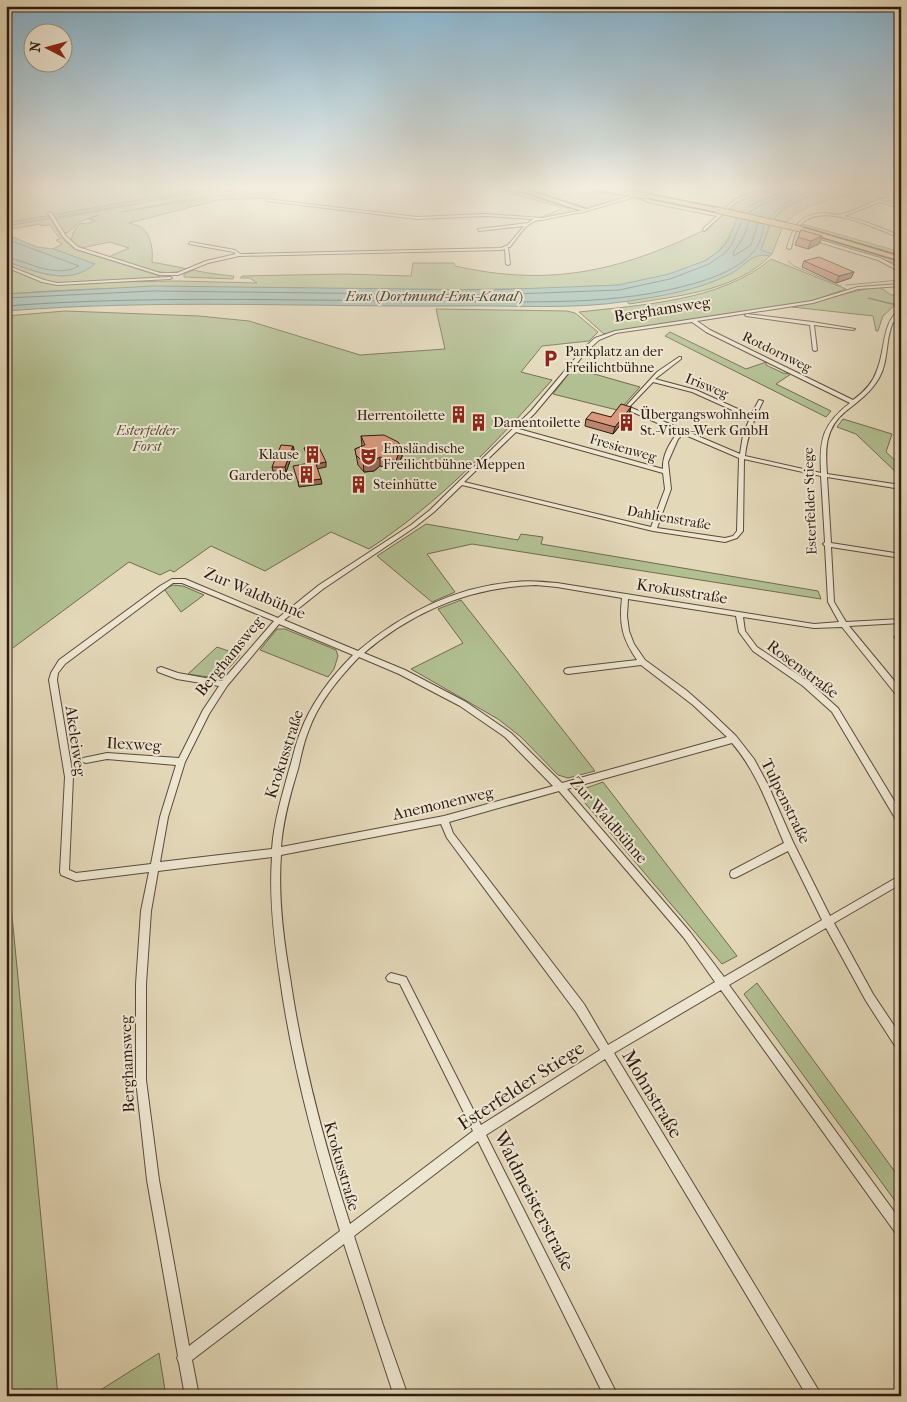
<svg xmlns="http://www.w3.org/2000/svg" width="907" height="1402" viewBox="0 0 907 1402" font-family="'IM FELL French Canon',serif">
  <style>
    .green { fill: #b1bf91; stroke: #706c50; fill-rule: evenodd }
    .water { fill: #95b9b1; stroke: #6c7971 }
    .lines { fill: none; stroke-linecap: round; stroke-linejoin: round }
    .shore { stroke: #626a60; stroke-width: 1 }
    .stream { stroke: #6c7971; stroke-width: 1 }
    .minor-casing { stroke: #5b4a3a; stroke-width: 2 }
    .tertiary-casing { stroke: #5b4a3a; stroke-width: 2 }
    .trunk-casing { stroke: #2e1a10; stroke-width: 3 }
    .minor { fill: #ede6d1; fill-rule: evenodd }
    .tertiary { fill: #ede6d1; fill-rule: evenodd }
    .trunk { fill: #e2bc7c; fill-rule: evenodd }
    .trunk-bridge-casing { stroke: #2e1a10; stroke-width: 7; stroke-linecap: butt }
    .trunk-bridge { stroke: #e2bc7c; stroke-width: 5.5 }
    .wall { fill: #bb846c; stroke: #2e1a10 }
    .shaded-wall { fill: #986b58; stroke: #2e1a10 }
    .building { fill: #d9997d; stroke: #2e1a10 }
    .labels { text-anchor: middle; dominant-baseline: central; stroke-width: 4; stroke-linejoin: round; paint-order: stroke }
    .far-poi-label { font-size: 14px; fill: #2e1a10; stroke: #ede6d1; text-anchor: start }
    .far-street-label { font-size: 14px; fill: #2e1a10; stroke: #ede6d1 }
    .far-park-label { font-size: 14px; font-style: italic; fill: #554c37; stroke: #ede6d1 }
    .far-water-label { font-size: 15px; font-style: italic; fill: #4d4a40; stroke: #ede6d1 }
    .street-label { font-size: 16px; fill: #2e1a10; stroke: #ede6d1 }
    .near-street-label { font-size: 19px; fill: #2e1a10; stroke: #ede6d1 }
  </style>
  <rect width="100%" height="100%" fill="#e3d8b8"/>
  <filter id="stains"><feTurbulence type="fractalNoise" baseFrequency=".004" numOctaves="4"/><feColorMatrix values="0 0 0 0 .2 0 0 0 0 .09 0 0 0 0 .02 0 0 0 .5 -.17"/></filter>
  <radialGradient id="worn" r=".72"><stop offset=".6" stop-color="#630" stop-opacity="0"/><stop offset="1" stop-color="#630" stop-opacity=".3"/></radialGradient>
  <g class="green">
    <path d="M6,186H221L6,223Z"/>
    <path d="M234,186H259L121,212L230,194L262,186H279L269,198L218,200L129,223C132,224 138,225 141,227C152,235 153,251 152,262L188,269C161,279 133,265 106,258L129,248L110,242L81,248L72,242C70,235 76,227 81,223L87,224L95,220L89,219L99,215L81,221L67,233H64L55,219Z"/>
    <path d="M486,186H504L563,206L571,211L539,218L563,208Z"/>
    <path d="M533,186H563L633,195L585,208L533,192L531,190Z"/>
    <path d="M779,186H794L759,201L743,212L728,209L743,198Z"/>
    <path d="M864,186H901V188C865,192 813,196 786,222L774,219C794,195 835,190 864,186Z"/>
    <path d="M725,212L738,216C731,235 725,249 706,260C649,291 570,289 507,289C453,290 400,289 346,289C233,287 120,285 6,294V261C34,271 68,287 94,264L53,249L62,244L56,240L60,239L50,225L41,226L40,224L6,230V226L50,218L62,238L74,249L160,276L152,280L111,282L177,281L257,283L250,278H240L242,276L343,274L411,276L413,263H454L455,266C548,287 618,272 702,231H706Z"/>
    <path d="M771,223L783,226L772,254L761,250Z"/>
    <path d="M802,224L901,252V255L800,226Z"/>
    <path d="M798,231L901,261V265L802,234Z"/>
    <path d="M761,254L770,256C737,289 685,295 642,302L629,304L627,301L679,291L711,282L731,273L754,256Z"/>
    <path d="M771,259L846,289L811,301L604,334L579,312C641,305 722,301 771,259Z"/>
    <path d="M194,270C199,272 229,276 234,276L233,279L184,277V274Z"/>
    <path d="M880,287L891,295L901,294V303C892,306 877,299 868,298L895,305L883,316L878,331H876L873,316L792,307C822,302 850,290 880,287Z"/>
    <path d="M436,309L567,311L575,313L598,332L589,341L542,346L521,372L552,380C496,443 439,503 369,549L331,532L265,571L211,546L174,572L170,570L160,575L129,562L6,653V316L65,311L199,316L249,321L360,355L445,349ZM366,455L402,456L396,470L380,466L374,471Z"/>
    <path d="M670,332L746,369L766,362V365L783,373L791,374L776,384L831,411L826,417L665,336Z"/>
    <path d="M573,368L640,387L623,406L617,410L553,394Z"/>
    <path d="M843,419L892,434L886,452L901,466V477L856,434L837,427Z"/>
    <path d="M426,524L518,540L521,534L543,537L541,544L818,591L821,599L472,544L427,554L455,592L432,602L377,556Z"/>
    <path d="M173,585L183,586L204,595L181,612L164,589Z"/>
    <path d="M461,600L595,771L568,778L558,775L521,737L498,719L411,669L463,643L438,609Z"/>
    <path d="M277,629H285L336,650L338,656L334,669L328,677L260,650Z"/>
    <path d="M217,647L240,655C221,679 218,679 188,674Z"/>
    <path d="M603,782L737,956L722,964L585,803L583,798L586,788Z"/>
    <path d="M6,844L11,905L58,1396H6Z"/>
    <path d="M757,983L901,1180V1209L744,994Z"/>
    <path d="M159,1353L166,1396H91Z"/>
  </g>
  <g class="water">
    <path d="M221,186H234L6,226V223Z"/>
    <path d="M794,186H864C835,190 786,195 770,224C766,232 764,242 761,250L772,254L770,256C751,252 746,266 730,274C699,290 662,296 629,301C573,310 514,305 458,306C307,307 157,299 6,311V294L153,286L489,290L618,285L669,274L707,260L721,249L728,241L738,216L747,207Z"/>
    <path d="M6,234L37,247L54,249L95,264C68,287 35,271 6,261Z"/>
  </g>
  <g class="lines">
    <g class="shore">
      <path d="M749,213L761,205L791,193L794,186"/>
      <path d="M769,218C787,199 808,191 833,186"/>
      <path d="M749,221L744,236L733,253L734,256L751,245L758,223"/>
      <path d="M6,239L79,266C55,279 30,262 6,257"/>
      <path d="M6,298L153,291L489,295L619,290L670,279L709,264L725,253L732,244L742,220"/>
      <path d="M6,306C150,295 293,301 437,301C517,301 601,307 681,287C705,281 742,270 757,247C761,241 762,233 764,225"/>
    </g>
    <g class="stream">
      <path d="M788,261L794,266L841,286"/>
      <path d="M846,285L900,280"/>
    </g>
    <defs>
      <g id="minor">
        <path d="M771,186H776L736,202L704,231L703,229L717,216L652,203L633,196L635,195L653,201L719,214L734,200Z"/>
        <path d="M901,196V198L883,201L901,206V208L880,202L844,216L866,222L901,236V238C876,229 825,202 802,223C795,229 793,240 791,248L789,249L787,248C793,228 799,214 823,213C829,213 836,216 842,214C855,211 868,203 882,199C888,197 894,197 901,196Z"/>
        <path d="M266,199L417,217L485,214L542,218L579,211L581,212L542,220C528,219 518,237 510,247H508L510,264L508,265L506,264L505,249L501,250L239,256L208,263L178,275H160L76,249L64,238L48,213L51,212L66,236L78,247L160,273H177L206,261L236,254L234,252L189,244L190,242L235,250L240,254L501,248L508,245L524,226L479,231L478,229L528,223L533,219L485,216L417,219L267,201Z"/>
        <path d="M810,237L880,258L901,269V272L878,260L809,239Z"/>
        <path d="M6,265L44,280L57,283L170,277L172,278L170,279L57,285L42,282L6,267Z"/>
        <path d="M901,284V286L858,289L813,303L697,321L710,330L853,400C864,392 873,383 877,370C886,349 881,323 901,308V312L894,320L901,322V324L893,322C885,340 889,361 879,378C871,392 859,401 846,411C825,428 825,449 827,474L901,485V489L827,477L831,543L901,554V558L831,547L834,602L846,622L901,619V623L849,626L901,689V698L898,697L842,627L814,628L743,617L745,631L757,647L809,682L838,708L901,812V824L898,823L832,712L803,686L753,651L739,632L736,616L628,599L627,616L629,631L634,644L645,660L686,690L711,712L736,736L754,759L768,785L793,842L830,916L901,875V884L834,923L873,994L901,1036V1050L897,1049L866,1001L826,928L729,985L901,1221V1237L897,1235L721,990L614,1053L822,1396H807L605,1059L486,1135L618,1396H604L478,1141L354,1236L383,1325L408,1396H394L344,1244L192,1360L199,1396H185L179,1363L177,1358L178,1356L147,1180L136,1080V984L141,911L149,872L76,881L61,875L60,872L65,777L49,680L51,673L59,660L160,586L172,579H185L278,618L319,585L411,525L430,510L531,411L583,349L595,338L615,331L812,301L858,287ZM692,322L706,332L850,403C823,424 819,439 821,473L745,456C747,436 754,419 763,401L759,400L751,415L696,390L655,379L681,359V357H679L657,372L626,406L628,410L678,432C670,442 662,456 663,469L519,429L535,413L587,351L599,340L616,333ZM653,382L692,392L750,418L743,435L740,454L632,408L630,406L632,404ZM516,432L663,473L665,489L651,527L464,482ZM683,434L739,458L737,531L733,536L725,538L657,528L671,489L668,462L678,439ZM744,459L821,476L825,542L823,544L825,546L828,602L839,622L814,624L557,583C543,582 529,580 515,582C457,586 401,614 358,651L284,620L323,589L415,527L434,512L462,485L653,531L725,542L737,538L743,531ZM173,583H182L274,621L222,681L178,673L161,667L158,668L157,670L158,672L177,679L219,686L203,710L179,758L107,753L83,758L82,760L83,762L86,763L107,759L176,765L160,817L151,864L76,873L69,870L73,777L57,680L58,673L65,664ZM536,585L557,587L622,598C619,624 622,638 637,660L568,668L565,669L564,671L565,673L568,674L641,665L693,705L727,737L562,783L511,733L466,702L405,670L364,653C413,611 471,587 536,585ZM279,624L353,655C331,677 311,703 300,733C295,745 293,758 289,770C282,796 274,821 272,849L160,862L168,817L185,762L209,714L227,686ZM359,657L399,674L460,706L505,737L553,786L444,816L281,847C283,820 290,795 298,769C301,757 303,744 308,732C318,703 338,679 359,657ZM732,743C757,772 769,808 784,843L731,871L730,874L731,877L734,878L737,877L788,851L822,920L724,977L690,932L567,789ZM559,791L684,938L715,982L608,1045L584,1004L466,850L453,833L449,822ZM441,824L447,838L576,1012L600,1050L481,1125L406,977L391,973L388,975L386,978L388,981L400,984L473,1131L350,1224C324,1143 302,1061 290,977C283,937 278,896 281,855ZM272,857C269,897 274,939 280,979C292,1065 315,1148 340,1231L189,1346L159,1180L146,1080V984L151,911L158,871Z"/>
        <path d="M747,314L812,322L855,329L853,330L814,325L817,350L815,351L813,350L810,325L746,316L745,315Z"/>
      </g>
      <path id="tertiary" d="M665,186H672L580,213L577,212Z"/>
      <g id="trunk">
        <path d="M515,186L586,209L587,210L582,211L506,186Z"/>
        <path d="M591,186L631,192L634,194L631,196L575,186Z"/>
        <path d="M661,186L664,190L654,186Z"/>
        <path d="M647,194L717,208L720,210L717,212L645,197Z"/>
        <path d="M801,227L901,257V261L799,230Z"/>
      </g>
    </defs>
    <use href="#minor" class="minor-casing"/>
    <use href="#tertiary" class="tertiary-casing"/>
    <use href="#trunk" class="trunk-casing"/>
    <use href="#minor" class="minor"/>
    <use href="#tertiary" class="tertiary"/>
    <use href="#trunk" class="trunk"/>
    <defs>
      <g id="trunk-bridge">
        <path d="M631,194L647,196"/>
        <path d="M717,210L801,229"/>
      </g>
    </defs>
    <use href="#trunk-bridge" class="trunk-bridge-casing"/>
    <use href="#trunk-bridge" class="trunk-bridge"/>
  </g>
  <g class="wall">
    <path d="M801,230L822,236L819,244L808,249L795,245Z"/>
    <path d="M804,261L854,272L851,278L836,283L802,267Z"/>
    <path d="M631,407L629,414L613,434L585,426L586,419L611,417Z"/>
    <path d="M361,436L401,446L402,456L396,470L380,466L374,471L364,472L358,465L355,449L362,446Z"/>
    <path d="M293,446L294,450L286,472L273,471L272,467Z"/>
    <path d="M901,628V647H900L894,637Z"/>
  </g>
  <g class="shaded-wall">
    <path d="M822,236L819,244L808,249L811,241Z"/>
    <path d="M854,272L851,278L836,283L839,276Z"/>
    <path d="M631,407L629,414L613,434L615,427Z"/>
    <path d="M293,446L294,450L286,472L285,467Z"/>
    <path d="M401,446L402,456L396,470V461Z"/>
    <path d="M380,457V466L374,471L364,472L363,462Z"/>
    <path d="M326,462V467L317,469L316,464Z"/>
    <path d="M321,479L322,484L299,487L298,482Z"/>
  </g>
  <g class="building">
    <path d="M801,230L822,236L811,241L798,237Z"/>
    <path d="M819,257L854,272L839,276L804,261Z"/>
    <path d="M621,404L631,407L615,427L586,419L592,412L611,417Z"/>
    <path d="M384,435L398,442L401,446L396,461L380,457L373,461L363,462L356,455L355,449L365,445L361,436Z"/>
    <path d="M281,445L293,446L285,467H272Z"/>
    <path d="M318,445L326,462L316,464L321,479L298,482L293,466L310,463L304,448Z"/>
  </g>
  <linearGradient id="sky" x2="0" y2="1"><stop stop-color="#87b6d2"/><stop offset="0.49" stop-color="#f2eddf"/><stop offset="1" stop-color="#f2eddf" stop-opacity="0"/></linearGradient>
  <rect width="907" height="383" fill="url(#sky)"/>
  <defs>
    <symbol id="parking-bare" viewBox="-9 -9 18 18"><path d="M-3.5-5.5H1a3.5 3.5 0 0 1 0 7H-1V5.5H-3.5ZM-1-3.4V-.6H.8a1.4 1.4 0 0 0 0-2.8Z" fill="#8f2418" stroke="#ede6d1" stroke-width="2.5" paint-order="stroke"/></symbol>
    <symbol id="building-bare" viewBox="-9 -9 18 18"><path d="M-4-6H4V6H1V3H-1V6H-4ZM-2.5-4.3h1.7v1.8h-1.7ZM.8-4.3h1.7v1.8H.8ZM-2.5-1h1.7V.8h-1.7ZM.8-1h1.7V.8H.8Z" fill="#8f2418" stroke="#ede6d1" stroke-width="2.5" paint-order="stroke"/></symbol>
    <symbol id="theatre-bare" viewBox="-9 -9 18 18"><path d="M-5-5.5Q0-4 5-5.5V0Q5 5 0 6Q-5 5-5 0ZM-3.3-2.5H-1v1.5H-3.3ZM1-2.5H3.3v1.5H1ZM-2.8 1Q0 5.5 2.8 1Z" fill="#8f2418" stroke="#ede6d1" stroke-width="2.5" paint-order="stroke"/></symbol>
  </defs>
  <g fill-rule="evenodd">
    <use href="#parking-bare" x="538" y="346" width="25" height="25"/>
    <use href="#building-bare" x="446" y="402" width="25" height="25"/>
    <use href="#building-bare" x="466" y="410" width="25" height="25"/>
    <use href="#building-bare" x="614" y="410" width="25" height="25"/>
    <use href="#building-bare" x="300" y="442" width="25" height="25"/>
    <use href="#theatre-bare" x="356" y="444" width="25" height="25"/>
    <use href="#building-bare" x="294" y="462" width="25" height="25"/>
    <use href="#building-bare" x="346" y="472" width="25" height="25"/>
  </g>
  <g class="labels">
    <g class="far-poi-label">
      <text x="565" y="351">Parkplatz an der<tspan x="565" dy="16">Freilichtbühne</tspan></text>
      <text x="640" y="414">Übergangswohnheim<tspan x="640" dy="16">St.-Vitus-Werk GmbH</tspan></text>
      <text x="445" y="415" text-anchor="end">Herrentoilette</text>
      <text x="493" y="422">Damentoilette</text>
      <text x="383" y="448">Emsländische<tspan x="383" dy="16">Freilichtbühne Meppen</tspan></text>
      <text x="299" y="454" text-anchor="end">Klause</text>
      <text x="293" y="475" text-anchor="end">Garderobe</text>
      <text x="373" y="484">Steinhütte</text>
    </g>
    <g class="far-street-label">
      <text transform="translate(777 352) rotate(26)">Rotdornweg</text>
      <text transform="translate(707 386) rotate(22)">Irisweg</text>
      <text transform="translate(623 448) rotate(16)">Fresienweg</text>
      <text transform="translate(810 501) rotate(-92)">Esterfelder Stiege</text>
      <text transform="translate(669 518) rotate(10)">Dahlienstraße</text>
    </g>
    <g class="far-park-label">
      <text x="147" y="430">Esterfelder<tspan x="147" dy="16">Forst</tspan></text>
    </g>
    <g class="far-water-label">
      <text x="434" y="296">Ems (Dortmund-Ems-Kanal)</text>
    </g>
    <g class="street-label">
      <text transform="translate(662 309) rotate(-9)">Berghamsweg</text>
      <text transform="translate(682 591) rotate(9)">Krokusstraße</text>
      <text transform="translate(255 593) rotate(23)">Zur Waldbühne</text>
      <text transform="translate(229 656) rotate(-51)">Berghamsweg</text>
      <text transform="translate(803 669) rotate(37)">Rosenstraße</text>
      <text transform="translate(76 741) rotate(82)">Akeleiweg</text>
      <text transform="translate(134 744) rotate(3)">Ilexweg</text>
      <text transform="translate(284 754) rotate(-72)">Krokusstraße</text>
      <text transform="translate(786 801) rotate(64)">Tulpenstraße</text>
      <text transform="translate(443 803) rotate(-13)">Anemonenweg</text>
      <text transform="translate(609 820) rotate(49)">Zur Waldbühne</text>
      <text transform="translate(127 1064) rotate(-92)">Berghamsweg</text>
      <text transform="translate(342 1166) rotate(74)">Krokusstraße</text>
    </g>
    <g class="near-street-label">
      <text transform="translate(521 1086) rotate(-33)">Esterfelder Stiege</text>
      <text transform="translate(652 1094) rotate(59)">Mohnstraße</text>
      <text transform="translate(534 1201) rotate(63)">Waldmeisterstraße</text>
    </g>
  </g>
  <rect width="907" height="1402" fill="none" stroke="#e3d8b8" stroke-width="25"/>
  <rect x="8" y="8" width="892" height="1387" fill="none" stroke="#2e1a10" stroke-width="2.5"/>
  <rect x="12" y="12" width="882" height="1377" fill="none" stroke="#2e1a10"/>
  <g transform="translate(48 48) rotate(276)"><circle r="24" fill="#ede6d1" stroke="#a19484"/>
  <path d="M0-4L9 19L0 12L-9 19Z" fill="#8f2418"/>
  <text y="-8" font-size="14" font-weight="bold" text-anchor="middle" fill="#2e1a10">N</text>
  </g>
  <rect width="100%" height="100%" filter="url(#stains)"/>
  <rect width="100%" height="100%" fill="url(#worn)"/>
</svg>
